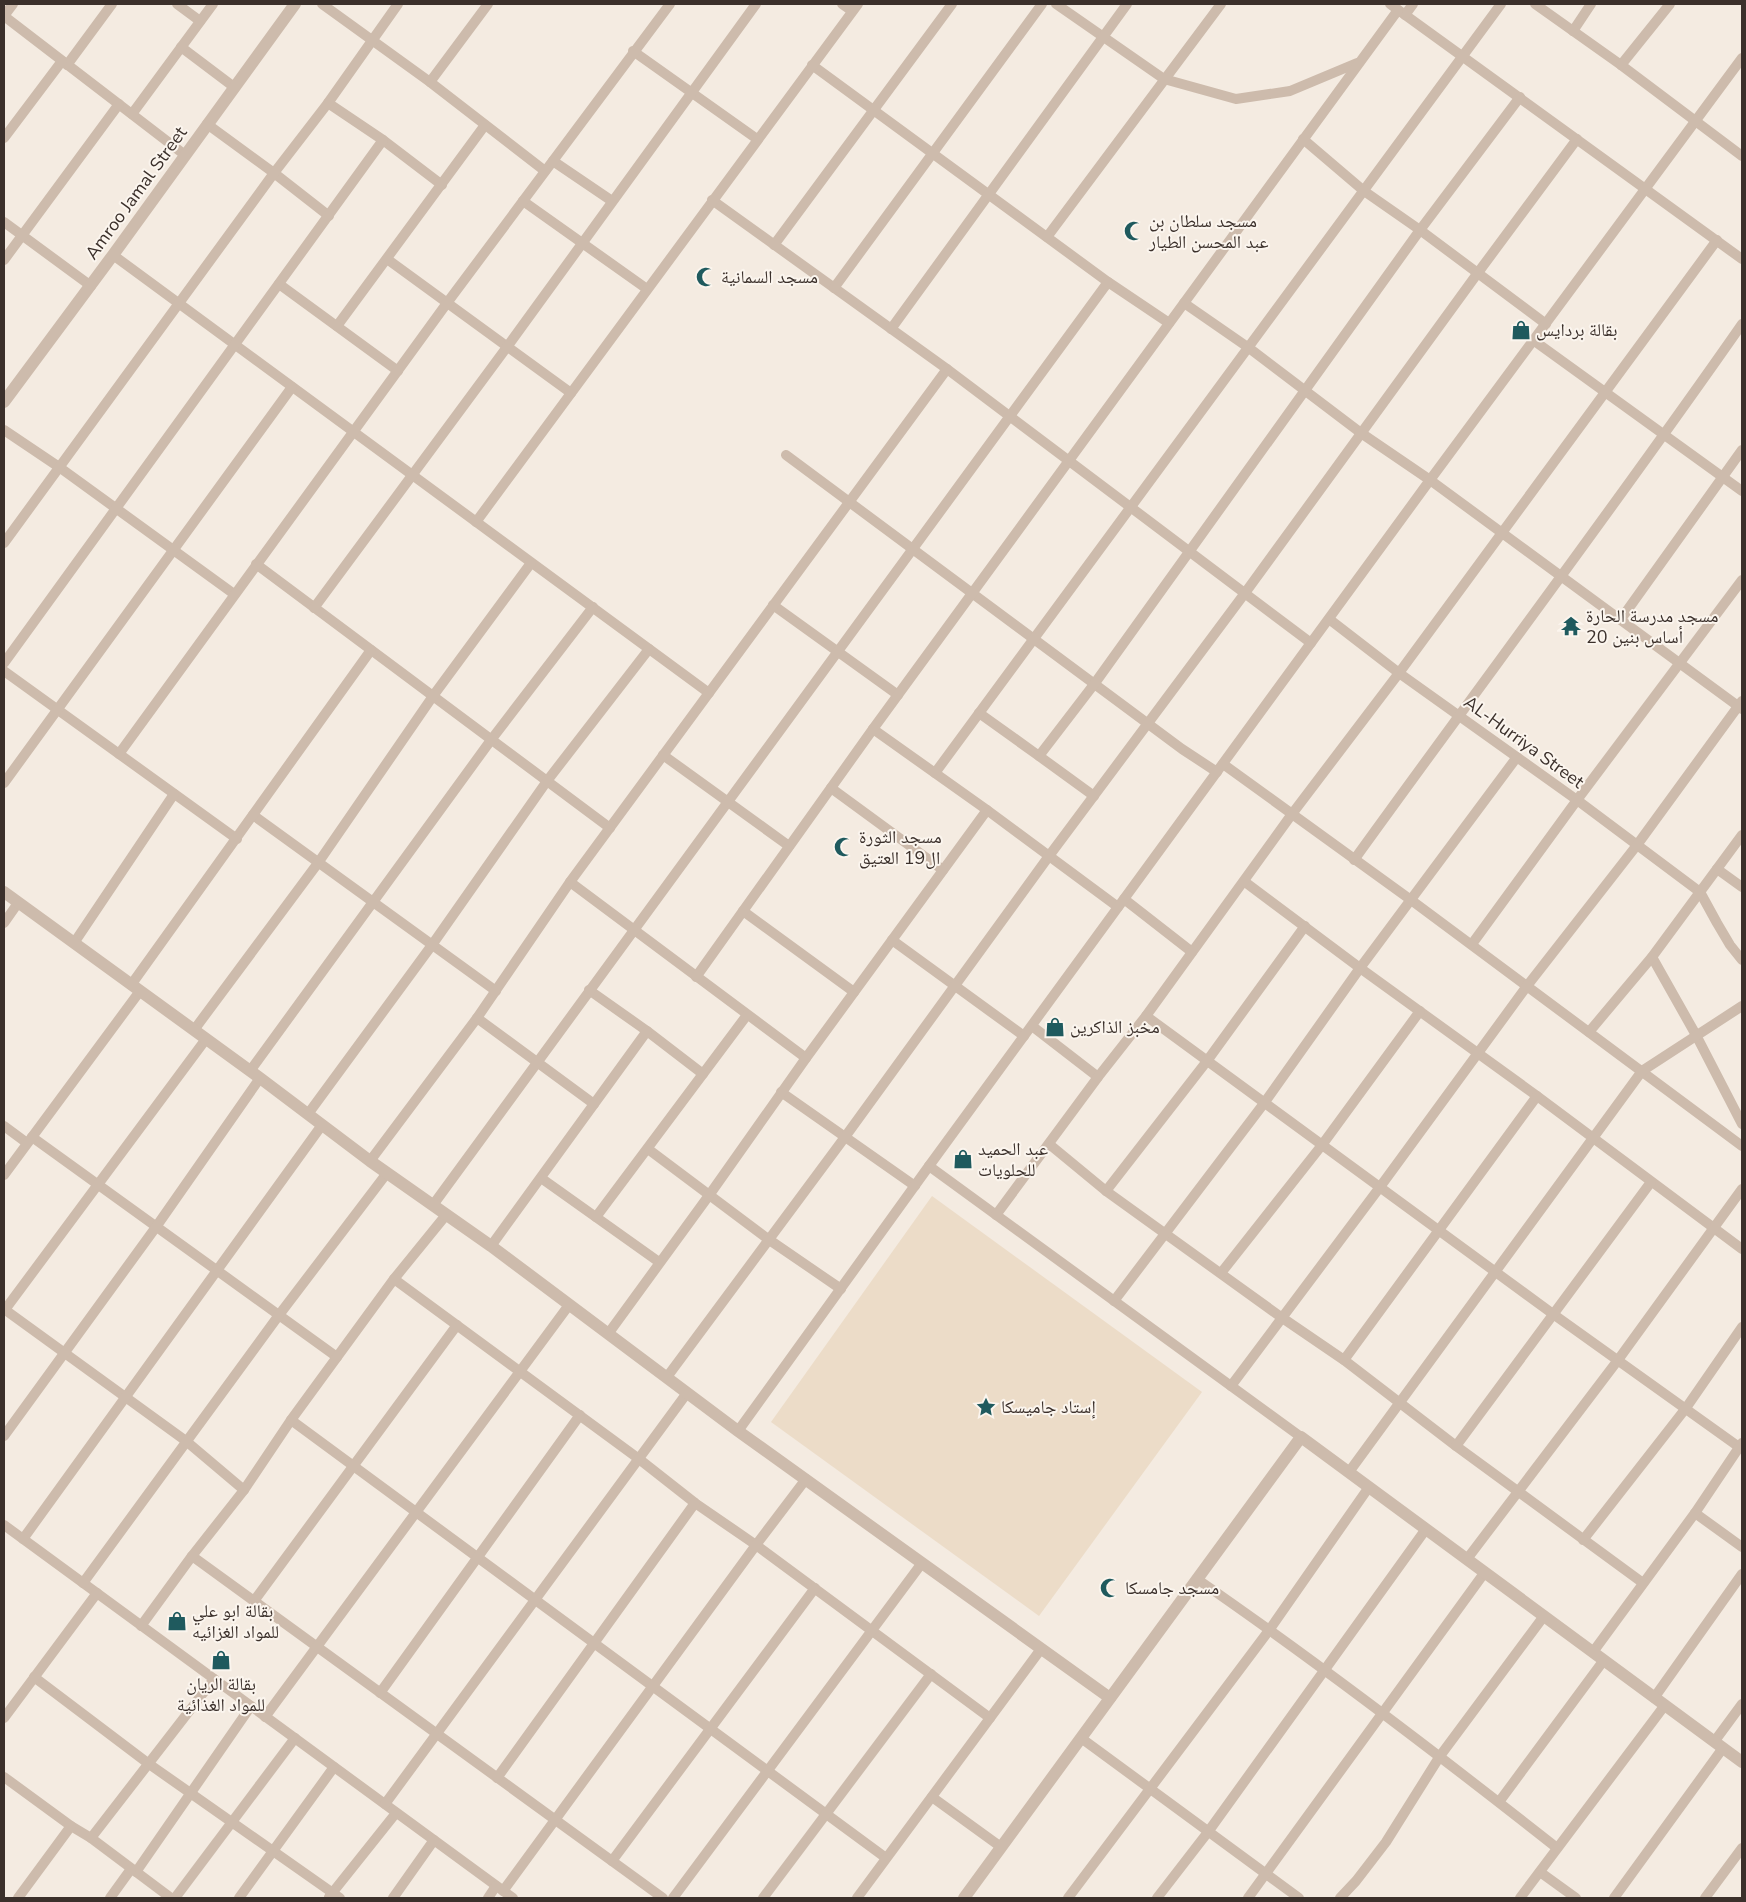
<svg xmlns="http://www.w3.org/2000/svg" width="1746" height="1902" viewBox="0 0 1746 1902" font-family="'Nunito Sans','Noto Naskh Arabic',sans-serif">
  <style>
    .plaza { fill: #ecdcc8 }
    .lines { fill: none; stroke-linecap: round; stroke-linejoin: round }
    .minor { stroke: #cdbbac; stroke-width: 10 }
    .tertiary { stroke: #cdbbac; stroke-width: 12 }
    .labels { text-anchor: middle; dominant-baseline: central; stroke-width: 4; stroke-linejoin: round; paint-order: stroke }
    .street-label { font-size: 18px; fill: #3b302b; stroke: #fbf5ee }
    .poi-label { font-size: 18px; fill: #3b302b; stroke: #fbf5ee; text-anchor: start }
  </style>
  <rect width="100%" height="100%" fill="#f4ebe1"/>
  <path class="plaza" d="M932,1196L1202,1392L1039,1616L771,1422Z"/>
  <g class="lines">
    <g class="minor">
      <path d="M177,4L200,21"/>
      <path d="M322,4L430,82L545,171"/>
      <path d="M842,4L852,11"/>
      <path d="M1056,4L1164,79L1236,99L1290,91L1357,63"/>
      <path d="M1390,4L1742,259"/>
      <path d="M1535,4L1621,65L1742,156"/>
      <path d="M1405,15L1413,4"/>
      <path d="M4,16L185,155"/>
      <path d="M4,16L13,4"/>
      <path d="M1573,31L1591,4"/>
      <path d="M181,47L234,87"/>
      <path d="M633,51L757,139"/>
      <path d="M67,65L112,4"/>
      <path d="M812,65L1108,282L1169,323"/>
      <path d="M1621,65L1670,4"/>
      <path d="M430,82L488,4"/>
      <path d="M328,103L383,140L442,185"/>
      <path d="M132,114L213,4"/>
      <path d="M207,124L274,173L329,216"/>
      <path d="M4,138L62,61"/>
      <path d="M1303,139L1364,191L1420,230L1546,324"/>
      <path d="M553,161L612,201"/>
      <path d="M712,200L947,369L1311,643"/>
      <path d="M523,201L647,289"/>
      <path d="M4,222L91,286"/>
      <path d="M1047,237L1221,4"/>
      <path d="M774,245L952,4"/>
      <path d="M113,255L709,693"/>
      <path d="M387,259L571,393"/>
      <path d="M4,260L119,104"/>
      <path d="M279,284L398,371"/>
      <path d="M834,288L1042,4"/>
      <path d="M1184,303L1249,348L1361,433L1430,480L1742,709"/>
      <path d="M337,326L485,125"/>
      <path d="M891,329L1127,4"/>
      <path d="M1533,340L1742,491"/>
      <path d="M4,430L59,467L234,594"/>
      <path d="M786,455L1182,749L1217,772"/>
      <path d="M476,522L858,4"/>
      <path d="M4,543L274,173L328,103L398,4"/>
      <path d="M256,564L610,828"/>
      <path d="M773,605L898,695"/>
      <path d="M314,608L507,347L756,4"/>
      <path d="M1329,619L1399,673L1577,800L1700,892L1717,923L1730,945L1742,960"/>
      <path d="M1621,619L1742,450"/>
      <path d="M4,663L383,140"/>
      <path d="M4,671L237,839"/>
      <path d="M979,713L1039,756L1095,683L1420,230L1520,97"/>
      <path d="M873,729L987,810L1118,907"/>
      <path d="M119,754L447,303L670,4"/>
      <path d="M663,755L789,846"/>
      <path d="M1039,756L1094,796"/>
      <path d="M1223,764L1411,900L1742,1146"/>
      <path d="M935,773L1501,4"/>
      <path d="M4,783L292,387"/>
      <path d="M831,788L943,870"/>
      <path d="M253,815L496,991"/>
      <path d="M1354,860C1483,681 1616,505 1742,324"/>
      <path d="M1717,869L1742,887"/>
      <path d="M570,882L806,1058"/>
      <path d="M1245,882L1360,968L1537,1096L1742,1249"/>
      <path d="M1124,899L1192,952"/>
      <path d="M743,911L854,992"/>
      <path d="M4,923L18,903"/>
      <path d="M892,940L1024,1036"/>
      <path d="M74,943L174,794"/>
      <path d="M1472,944L1577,800L1742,580"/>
      <path d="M1652,957L1696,1035L1742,1124"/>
      <path d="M696,977L873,729L1398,10"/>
      <path d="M131,985L371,650"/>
      <path d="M589,990L647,1031L703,1074"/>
      <path d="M1146,1016L1553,1314L1739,1447"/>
      <path d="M477,1018L594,1104"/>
      <path d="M1032,1026L1098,1077"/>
      <path d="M194,1030L318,863L433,696L531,563"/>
      <path d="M1589,1032L1652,957L1742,835"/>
      <path d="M250,1071L491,740L593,607"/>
      <path d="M781,1092L915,1186"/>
      <path d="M308,1114L432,945L547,781L649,649"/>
      <path d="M4,1126L27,1143"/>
      <path d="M32,1137L337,1357"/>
      <path d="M1049,1144L1106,1191L1281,1317L1344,1360L1456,1446L1643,1583"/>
      <path d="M648,1149L768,1239L841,1289"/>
      <path d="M370,1161L477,1018L570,882L947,369"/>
      <path d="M929,1166L1301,1437"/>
      <path d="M4,1175L140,991"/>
      <path d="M541,1178L659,1262"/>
      <path d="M1106,1191L1207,1061L1305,926"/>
      <path d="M433,1205L1108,282"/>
      <path d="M996,1215L1098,1077L1146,1016L1292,814L1399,673L1717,240"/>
      <path d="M596,1217L747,1015"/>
      <path d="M491,1246L647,1031"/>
      <path d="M1221,1273L1322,1145L1420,1011"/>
      <path d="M394,1279L639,1459L695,1503L756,1545L990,1718"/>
      <path d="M1114,1301L1265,1102L1360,968L1517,757"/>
      <path d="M4,1309L186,1441L244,1490"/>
      <path d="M4,1311L206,1039"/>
      <path d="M608,1334L710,1194L806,1058L987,810"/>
      <path d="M1344,1360L1537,1096"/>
      <path d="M667,1377L845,1137L1049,856L1245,593L1477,274L1577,139"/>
      <path d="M1231,1386L1380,1187L1527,986L1637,845L1742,701"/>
      <path d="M291,1420L886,1858"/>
      <path d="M738,1431L929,1166L1430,480L1742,58"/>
      <path d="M4,1436L156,1227L260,1078"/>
      <path d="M1456,1446L1651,1182"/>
      <path d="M1349,1472L1642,1071L1742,1006"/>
      <path d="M1695,1513L1742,1547"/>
      <path d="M4,1525L513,1898"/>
      <path d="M23,1539L322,1125"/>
      <path d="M1583,1540L1686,1408L1742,1327"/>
      <path d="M192,1556L663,1898"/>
      <path d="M1467,1559L1618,1360L1742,1189"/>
      <path d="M1197,1579C1320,1664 1439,1755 1557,1848"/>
      <path d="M83,1583L279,1315L387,1173"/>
      <path d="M254,1601L457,1325"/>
      <path d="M141,1626L192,1556L244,1490L291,1420L394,1279L446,1215"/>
      <path d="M1593,1652L1695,1513L1742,1443"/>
      <path d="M34,1677L149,1764L340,1898"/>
      <path d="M380,1693L580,1415"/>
      <path d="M1654,1698L1742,1574"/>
      <path d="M265,1717L569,1305"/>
      <path d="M4,1718L97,1593"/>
      <path d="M1081,1738L1299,1898"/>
      <path d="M1714,1742L1742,1704"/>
      <path d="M4,1777L71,1826L91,1838L171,1898"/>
      <path d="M497,1778L695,1503"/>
      <path d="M932,1797L1001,1847"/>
      <path d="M1499,1802L1604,1660"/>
      <path d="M385,1804L687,1393"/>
      <path d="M91,1838L214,1679"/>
      <path d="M612,1861L815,1588"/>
      <path d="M136,1872L251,1706"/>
      <path d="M1540,1872L1576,1898"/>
      <path d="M503,1891L756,1545L806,1479"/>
      <path d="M329,1897L396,1813"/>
      <path d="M18,1898L71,1826"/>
      <path d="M110,1898L131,1869"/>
      <path d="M175,1898L295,1738"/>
      <path d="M239,1898L334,1767"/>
      <path d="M393,1898L434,1840"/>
      <path d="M488,1898L496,1886"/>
      <path d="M673,1898L922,1563"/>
      <path d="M763,1898L931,1674"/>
      <path d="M857,1898L1041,1649"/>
      <path d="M1068,1898L1270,1629L1369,1487"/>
      <path d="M1157,1898L1208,1832L1426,1529"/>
      <path d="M1248,1898L1485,1572"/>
      <path d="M1340,1898L1356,1881L1386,1842L1440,1756L1544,1616"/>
      <path d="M1520,1898L1665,1705"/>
      <path d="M1614,1898L1723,1748"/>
      <path d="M1705,1898L1742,1848"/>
    </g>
    <g class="tertiary">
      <path d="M4,402L113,255L295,4"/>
      <path d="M4,892L260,1078L370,1161L491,1246L738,1431L1110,1698"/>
      <path d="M964,1898L1301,1437L1742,1762"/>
    </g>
  </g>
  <defs>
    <symbol id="mosque-bare" viewBox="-9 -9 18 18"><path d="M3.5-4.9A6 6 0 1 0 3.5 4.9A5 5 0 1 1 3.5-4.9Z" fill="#1f5a5e" stroke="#fbf5ee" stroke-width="2.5" paint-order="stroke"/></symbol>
    <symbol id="shop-bare" viewBox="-9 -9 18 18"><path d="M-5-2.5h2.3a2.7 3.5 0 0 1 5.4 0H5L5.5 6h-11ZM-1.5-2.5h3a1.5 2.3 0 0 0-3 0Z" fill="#1f5a5e" stroke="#fbf5ee" stroke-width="2.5" paint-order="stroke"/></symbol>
    <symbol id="temple-bare" viewBox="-9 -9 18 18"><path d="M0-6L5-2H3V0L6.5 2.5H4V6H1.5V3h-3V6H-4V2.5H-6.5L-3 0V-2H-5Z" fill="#1f5a5e" stroke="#fbf5ee" stroke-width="2.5" paint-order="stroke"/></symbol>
    <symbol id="sight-bare" viewBox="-9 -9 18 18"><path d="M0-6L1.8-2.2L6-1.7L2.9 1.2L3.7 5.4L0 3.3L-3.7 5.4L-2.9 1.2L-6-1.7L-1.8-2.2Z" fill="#1f5a5e" stroke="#fbf5ee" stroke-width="2.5" paint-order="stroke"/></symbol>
  </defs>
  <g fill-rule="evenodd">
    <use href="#mosque-bare" x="1120" y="217" width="28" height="28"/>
    <use href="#mosque-bare" x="692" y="263" width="28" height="28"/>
    <use href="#shop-bare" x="1507" y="316" width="28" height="28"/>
    <use href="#temple-bare" x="1557" y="612" width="28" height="28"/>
    <use href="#mosque-bare" x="830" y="833" width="28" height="28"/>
    <use href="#shop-bare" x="1041" y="1013" width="28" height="28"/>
    <use href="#shop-bare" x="949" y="1145" width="28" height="28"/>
    <use href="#sight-bare" x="972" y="1393" width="28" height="28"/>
    <use href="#mosque-bare" x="1096" y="1574" width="28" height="28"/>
    <use href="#shop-bare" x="163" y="1607" width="28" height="28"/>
    <use href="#shop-bare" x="207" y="1646" width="28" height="28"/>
  </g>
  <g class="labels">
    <g class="street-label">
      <text transform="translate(136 193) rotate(-54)">Amroo Jamal Street</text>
      <text transform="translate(1524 742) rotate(36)">AL-Hurriya Street</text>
    </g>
    <g class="poi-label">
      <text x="1149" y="221">مسجد سلطان بن<tspan x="1149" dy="21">عبد المحسن الطيار</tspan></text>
      <text x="721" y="277">مسجد السمانية</text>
      <text x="1536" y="330">بقالة بردايس</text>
      <text x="1586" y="616">مسجد مدرسة الحارة<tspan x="1586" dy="21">20 أساس بنين</tspan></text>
      <text x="859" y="837">مسجد الثورة<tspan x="859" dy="21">ال19 العتيق</tspan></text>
      <text x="1070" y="1027">مخبز الذاكرين</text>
      <text x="978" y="1149">عبد الحميد<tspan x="978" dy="21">للحلويات</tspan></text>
      <text x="1001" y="1407">إستاد جاميسكا</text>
      <text x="1125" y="1588">مسجد جامسكا</text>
      <text x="192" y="1611">بقالة ابو علي<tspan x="192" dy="21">للمواد الغزائيه</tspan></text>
      <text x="221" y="1684" text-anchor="middle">بقالة الريان<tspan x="221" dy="21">للمواد الغذائية</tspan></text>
    </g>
  </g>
  <rect width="1746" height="1902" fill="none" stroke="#3b302b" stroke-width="10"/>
</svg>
